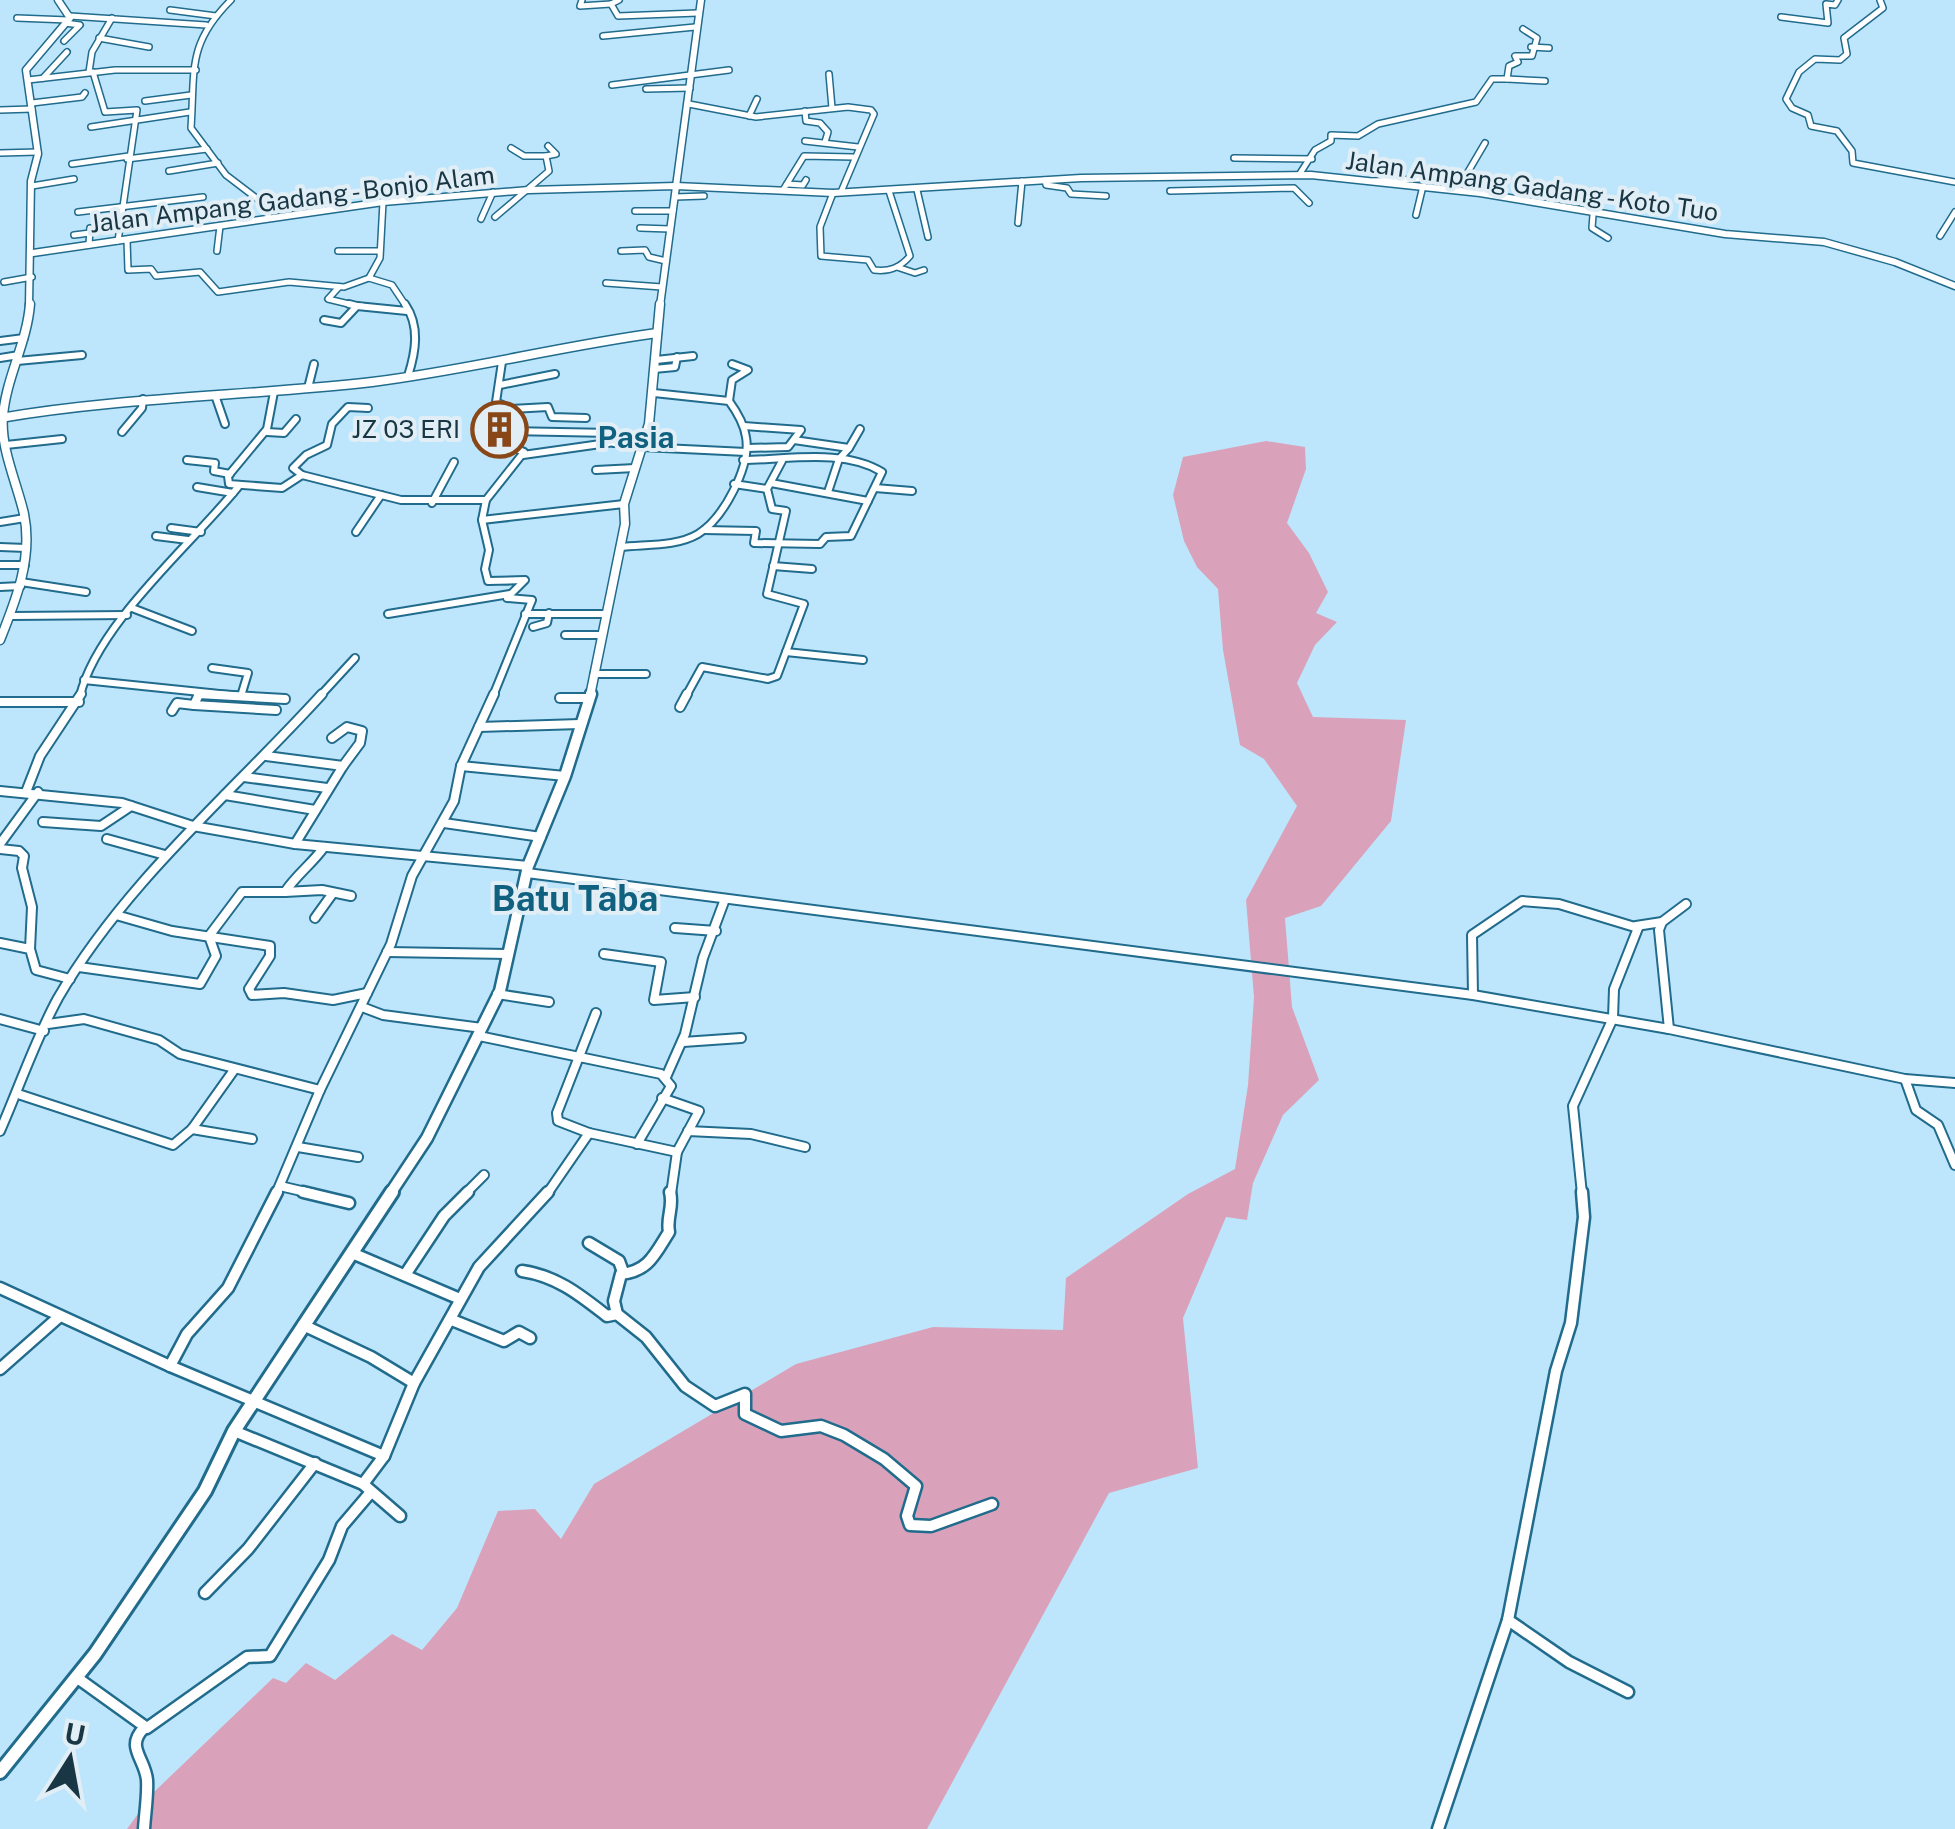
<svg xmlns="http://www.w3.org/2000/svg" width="1955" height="1829" viewBox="0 0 1955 1829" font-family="'Public Sans',sans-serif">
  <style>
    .green { fill: #daa2ba }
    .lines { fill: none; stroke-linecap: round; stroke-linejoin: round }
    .street-far3-casing { stroke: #216b8c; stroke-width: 8 }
    .street-far2-casing { stroke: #216b8c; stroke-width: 10 }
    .street-far1-casing { stroke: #216b8c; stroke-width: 12 }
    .street-casing { stroke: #216b8c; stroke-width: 15 }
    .secondary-far3-casing { stroke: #216b8c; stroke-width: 9 }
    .secondary-far2-casing { stroke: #216b8c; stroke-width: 11 }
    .secondary-far1-casing { stroke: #216b8c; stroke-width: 15 }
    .secondary-casing { stroke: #216b8c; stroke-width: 18 }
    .street-far3 { stroke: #fff; stroke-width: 5 }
    .street-far2 { stroke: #fff; stroke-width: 6 }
    .street-far1 { stroke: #fff; stroke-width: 8 }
    .street { stroke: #fff; stroke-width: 10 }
    .secondary-far3 { stroke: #fff; stroke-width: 6 }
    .secondary-far2 { stroke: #fff; stroke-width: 8 }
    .secondary-far1 { stroke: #fff; stroke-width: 10 }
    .secondary { stroke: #fff; stroke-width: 12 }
    .labels { text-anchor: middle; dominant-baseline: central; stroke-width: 8; stroke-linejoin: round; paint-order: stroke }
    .far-street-label { font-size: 25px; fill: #183644; stroke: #e1eef6 }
    .far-poi-label { font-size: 25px; fill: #183644; stroke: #e1eef6; text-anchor: end }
    .far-quarter-label { font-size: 30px; font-weight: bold; fill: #106080; stroke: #e1eef6 }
    .quarter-label { font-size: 35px; font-weight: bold; fill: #106080; stroke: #e1eef6 }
  </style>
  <rect width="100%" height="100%" fill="#bde6fc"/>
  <path class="green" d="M1266,441L1305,447L1306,469L1287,523L1309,553L1328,592L1316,613L1337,622L1315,645L1297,683L1313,717L1406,720L1391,821L1321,906L1285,918L1292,1007L1319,1080L1283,1115L1253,1183L1247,1220L1226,1217L1183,1318L1198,1468L1109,1493L927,1829H127L154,1792L273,1678L286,1683L306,1663L335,1680L392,1634L422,1650L457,1608L498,1511L535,1509L561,1539L594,1484L796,1364L933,1327L1063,1330L1066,1278L1188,1194L1235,1169L1248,1085L1254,997L1246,900L1297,806L1264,759L1240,745L1223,650L1218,589L1197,567L1184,541L1173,495L1183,457Z"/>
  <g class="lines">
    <defs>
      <g id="street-far3">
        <path d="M231,0C187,44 195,69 191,128L226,175L264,204L269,218"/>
        <path d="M582,0L580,6L611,4"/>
        <path d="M619,0L611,4L618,16L698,13"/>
        <path d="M1880,0L1883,8L1844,38L1847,54L1840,60L1815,59L1799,72L1786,99L1792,108L1808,115L1811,126L1837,131L1852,151L1853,163L1955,182"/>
        <path d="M170,10L216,16"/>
        <path d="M70,16L206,25"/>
        <path d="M1781,17L1828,23L1826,4L1835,5L1838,0"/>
        <path d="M17,18L68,20"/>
        <path d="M603,36L695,27"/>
        <path d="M99,38L149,47"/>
        <path d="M64,41L80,25L65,23"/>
        <path d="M1531,47L1549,48"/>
        <path d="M89,72L92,52L112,18"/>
        <path d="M93,72L105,112L137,110L118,241"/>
        <path d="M829,74L832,108"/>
        <path d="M43,78L67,52"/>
        <path d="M1507,79L1545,81"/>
        <path d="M28,80L115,70H196"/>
        <path d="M612,85L729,70"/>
        <path d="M646,89L690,88"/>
        <path d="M145,101L191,95"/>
        <path d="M32,103L82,97L85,93"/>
        <path d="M689,104L756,117L848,107L871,110L874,114L841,192"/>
        <path d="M0,110L32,109"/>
        <path d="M805,111L806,121L820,123L828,132L825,142"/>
        <path d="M749,116L757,99"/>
        <path d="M91,127L190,112"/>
        <path d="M805,141L858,147"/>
        <path d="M0,153L38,152"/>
        <path d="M546,156L556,154L548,146"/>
        <path d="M1234,158L1312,159"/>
        <path d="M127,159L207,149"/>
        <path d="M72,164L129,156"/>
        <path d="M169,171L218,163"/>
        <path d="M1299,175L1315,150L1331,141V135L1358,136L1378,124L1476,102L1492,79H1507L1509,66L1518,62L1515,56H1532L1537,38L1523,29"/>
        <path d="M1045,180L1046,185L1067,188L1071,194L1106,196"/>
        <path d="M1373,181L1465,177L1485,143"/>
        <path d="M787,184L803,185L806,180"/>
        <path d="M32,186L74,179"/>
        <path d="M783,190L804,156L853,157"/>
        <path d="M917,190L928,237"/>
        <path d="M1170,191L1294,188L1309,203"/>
        <path d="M833,193L820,227L821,256L868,260L874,270C889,272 900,268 910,256L889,191"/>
        <path d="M675,197L704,196"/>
        <path d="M261,202L309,195"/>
        <path d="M383,202L380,258L369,278L392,285L406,306"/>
        <path d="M635,211H673"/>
        <path d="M78,212L203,197"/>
        <path d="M1416,215L1423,186"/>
        <path d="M1593,215L1592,228L1608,238"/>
        <path d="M495,217L549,171L546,156H524L511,148"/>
        <path d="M481,219L493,192"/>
        <path d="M1018,223L1022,181"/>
        <path d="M640,228L670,229"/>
        <path d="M74,235L90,233"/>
        <path d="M1940,236L1955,212"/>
        <path d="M127,240L128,270L151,269L156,276L200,272L218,292L289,282L344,287L369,278"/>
        <path d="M89,245L90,228"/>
        <path d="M217,251L220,226"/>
        <path d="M338,251H379"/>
        <path d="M621,251L645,250L649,257L666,261"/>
        <path d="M897,267L915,273L924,270"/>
        <path d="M4,282L32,277"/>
        <path d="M606,283L662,287"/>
        <path d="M339,287L328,299L357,306"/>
        <path d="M357,306H362"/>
      </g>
      <g id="street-far2">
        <path d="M349,304L357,306"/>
        <path d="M405,304C420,326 416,351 408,376"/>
        <path d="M324,320L341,323L357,306L407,311"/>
        <path d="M0,341L24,338"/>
        <path d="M0,358L19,355"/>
        <path d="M656,360L693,356"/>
        <path d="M17,361L82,355"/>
        <path d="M654,369L675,367L677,357"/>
        <path d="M500,385L555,374"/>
        <path d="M308,388L314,364"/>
        <path d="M274,392L267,429L228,476L229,484L282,488L302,475L401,500H486"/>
        <path d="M215,395L225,424"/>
        <path d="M729,401L732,380L748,370L732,364"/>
        <path d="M511,409L548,407L552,417L586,418"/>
        <path d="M744,426L801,430L788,447L747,448"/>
        <path d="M506,431L612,433L614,443"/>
        <path d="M122,432L142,408L143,399"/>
        <path d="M267,432L284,433L296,419"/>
        <path d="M794,440L849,448L839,459L828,492"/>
        <path d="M6,445L62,439"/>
        <path d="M642,447L746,452"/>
        <path d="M849,448L860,429"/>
        <path d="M523,455L643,438"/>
        <path d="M187,460L215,463L214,471L230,474"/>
        <path d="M596,470L635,468"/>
        <path d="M302,475L293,468L306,455L327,445L332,424L348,407L368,408"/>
        <path d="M771,483L868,501"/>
        <path d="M734,484L767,489"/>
        <path d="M197,487L233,493"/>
        <path d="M875,488L912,491"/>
        <path d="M432,503L454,462"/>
        <path d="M482,520L624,504"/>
        <path d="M0,522L25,518"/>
        <path d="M171,528L201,532"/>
        <path d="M704,530L756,531L754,543L820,544L826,537L851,536L882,472C843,448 787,460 743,460"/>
        <path d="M356,532L381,495"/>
        <path d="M156,536L188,540"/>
        <path d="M0,547L26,548"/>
        <path d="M620,547C645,544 676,547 698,534C724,518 751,466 746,437C744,423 737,412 729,401L654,393"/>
        <path d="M0,565H25"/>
        <path d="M773,566L812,569"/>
        <path d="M21,582L86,592"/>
        <path d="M0,587L21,586"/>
        <path d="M132,608L192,631"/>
        <path d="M388,614L510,594"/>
        <path d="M525,614H605"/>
        <path d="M12,616L127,615"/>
        <path d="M533,627L547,623L549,613"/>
        <path d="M565,635H602"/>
        <path d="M786,652L863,660"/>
        <path d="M212,668L248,673L241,696"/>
        <path d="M594,674H646"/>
        <path d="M84,680L239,696"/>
        <path d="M80,696C97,624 192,544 238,487"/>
        <path d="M320,696L355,658"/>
        <path d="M493,696L532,600L507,598L525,580L488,581L485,569L489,550L482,520L486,500L524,452L502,443L511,409L496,402L502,362"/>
        <path d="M686,696L702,667L768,679L777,676L804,604L767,594L786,511L772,509L767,489L782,461"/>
      </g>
      <g id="street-far1">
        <path d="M198,694L285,699"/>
        <path d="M199,694L194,705L276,710"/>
        <path d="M560,698H589"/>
        <path d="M0,702H79"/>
        <path d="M680,707L687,694"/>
        <path d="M172,711L177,703L194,705"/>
        <path d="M479,727L580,724"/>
        <path d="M332,738L347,727L362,731L360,743L343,766"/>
        <path d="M266,756L343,766L295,844"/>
        <path d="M461,766L565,776"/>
        <path d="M244,777L327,788"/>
        <path d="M0,791L122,803L193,826L295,844L528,866"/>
        <path d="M26,792L40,756L81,694"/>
        <path d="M225,795L315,810"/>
        <path d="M43,822L101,826L131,806"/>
        <path d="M444,823L541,837"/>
        <path d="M107,839L165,855"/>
        <path d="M0,844L38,792"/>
        <path d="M0,849L19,851L24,856L22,868L32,907L30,949"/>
        <path d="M527,873L1473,995L1669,1029L1905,1079L1955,1083"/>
        <path d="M285,892L322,890L351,896"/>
        <path d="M116,915L172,931L270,946V956L249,989L252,995L284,993L333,1000L367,993"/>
        <path d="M315,918L333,893"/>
        <path d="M1636,926L1662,922"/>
        <path d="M675,928L716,931"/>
        <path d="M0,943L30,949L36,970L70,979"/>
        <path d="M387,952L508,954"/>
        <path d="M604,954L661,962L654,1000L695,997"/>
        <path d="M79,967L200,984L216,956L209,936L242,892H285C297,874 312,864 324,847"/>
        <path d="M497,994L549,1002"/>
        <path d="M1473,995L1472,935L1522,901L1559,904L1638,928L1614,989L1613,1018L1573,1106L1582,1194"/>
        <path d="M362,1007L383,1015L482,1028"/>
        <path d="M596,1013L557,1113L558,1121L589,1133L677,1152L671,1194"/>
        <path d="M0,1019L44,1031"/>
        <path d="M48,1024L84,1019L159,1040L180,1054L320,1090"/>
        <path d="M1669,1029L1659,930L1662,922L1686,904"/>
        <path d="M479,1036L661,1074L671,1086L637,1144"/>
        <path d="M683,1042L741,1038"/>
        <path d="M666,1077L685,1034L703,958L725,899"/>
        <path d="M1905,1079L1916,1110L1938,1125L1955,1165"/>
        <path d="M18,1094L173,1145L192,1129L234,1070"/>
        <path d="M662,1098L699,1111L677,1152"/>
        <path d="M192,1129L252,1139"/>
        <path d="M0,1131C19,1088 35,1040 58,998C126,881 232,793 322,694"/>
        <path d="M688,1131L751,1134L805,1147"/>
        <path d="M298,1147L358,1157"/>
        <path d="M280,1186L314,1194"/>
        <path d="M276,1194L320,1090L391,944L412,876L454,801L461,766L494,694"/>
        <path d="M465,1194L484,1175"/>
        <path d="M547,1194L589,1133"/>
      </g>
      <g id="street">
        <path d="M303,1192L349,1203"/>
        <path d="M670,1192C674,1208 666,1217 669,1232C655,1254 649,1271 621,1274L614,1301L617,1314L646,1337L685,1386L715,1406L745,1394V1414L781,1431L821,1426L844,1435L884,1459L916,1486L907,1516L910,1525L931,1526L992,1504"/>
        <path d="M589,1243L619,1261L623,1272"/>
        <path d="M352,1253L460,1299"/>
        <path d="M522,1271C557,1276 580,1295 607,1316L617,1314"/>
        <path d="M405,1275L444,1216L468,1192"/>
        <path d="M0,1288L170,1366L384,1456"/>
        <path d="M452,1320L504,1341L519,1332L530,1338"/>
        <path d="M303,1325L371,1357L414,1383"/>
        <path d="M170,1366L187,1334L228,1288L277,1192"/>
        <path d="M0,1369L60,1316"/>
        <path d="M234,1431L363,1484L400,1516"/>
        <path d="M363,1484L384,1456L414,1383L479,1267L548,1192"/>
        <path d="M205,1593L248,1549L315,1463"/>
        <path d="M1508,1620L1569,1662L1628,1692"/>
        <path d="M76,1677L147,1728L247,1657L270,1656L329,1560L342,1526L371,1492"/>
        <path d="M144,1728C125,1747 145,1758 147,1780C148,1795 145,1813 144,1829"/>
        <path d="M1438,1829L1508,1620L1556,1371L1571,1323L1584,1217L1582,1192"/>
      </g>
      <g id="secondary-far3">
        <path d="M33,253L383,202L529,190L676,186L833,193L1081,178L1311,175L1480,193L1725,234L1824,242L1895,262L1955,286"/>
        <path d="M29,306L31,181L38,154L26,70L70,18L58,0"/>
        <path d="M660,306L701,0"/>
      </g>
      <g id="secondary-far2">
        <path d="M0,418C123,397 248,396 372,382C468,370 561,346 657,333"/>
        <path d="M0,640C16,600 33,558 24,514C17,483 0,448 3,416C6,378 27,343 30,304"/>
        <path d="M590,696L625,524L624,504L649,424L660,304"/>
      </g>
      <path id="secondary-far1" d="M390,1194L427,1138L500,991L528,866L565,776L591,694"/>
      <path id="secondary" d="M0,1772L95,1654L205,1491L234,1431L392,1192"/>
    </defs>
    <use href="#street-far3" class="street-far3-casing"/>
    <use href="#street-far2" class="street-far2-casing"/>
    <use href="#street-far1" class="street-far1-casing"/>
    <use href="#street" class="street-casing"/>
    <use href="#secondary-far3" class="secondary-far3-casing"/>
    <use href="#secondary-far2" class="secondary-far2-casing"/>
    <use href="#secondary-far1" class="secondary-far1-casing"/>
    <use href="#secondary" class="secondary-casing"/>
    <use href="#street-far3" class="street-far3"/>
    <use href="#street-far2" class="street-far2"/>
    <use href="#street-far1" class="street-far1"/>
    <use href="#street" class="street"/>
    <use href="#secondary-far3" class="secondary-far3"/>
    <use href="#secondary-far2" class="secondary-far2"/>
    <use href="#secondary-far1" class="secondary-far1"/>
    <use href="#secondary" class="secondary"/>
  </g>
  <defs>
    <symbol id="building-ring" viewBox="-11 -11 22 22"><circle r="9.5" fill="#e1eef6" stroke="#894617" stroke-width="1.5"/><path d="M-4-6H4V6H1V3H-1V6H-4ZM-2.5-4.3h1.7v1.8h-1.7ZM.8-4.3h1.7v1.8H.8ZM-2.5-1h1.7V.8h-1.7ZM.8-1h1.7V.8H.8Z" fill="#894617"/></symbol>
  </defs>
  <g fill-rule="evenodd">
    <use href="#building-ring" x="468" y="398" width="63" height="63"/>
  </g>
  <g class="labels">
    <g class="far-street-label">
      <text transform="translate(1532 186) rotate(8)">Jalan Ampang Gadang - Koto Tuo</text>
      <text transform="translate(292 199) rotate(-7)">Jalan Ampang Gadang - Bonjo Alam</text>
    </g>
    <g class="far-poi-label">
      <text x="460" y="429">JZ 03 ERI</text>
    </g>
    <g class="far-quarter-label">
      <text x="636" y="437">Pasia</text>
    </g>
    <g class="quarter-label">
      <text x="575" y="898">Batu Taba</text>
    </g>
  </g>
  <g transform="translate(70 1759) rotate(11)" stroke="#e1eef6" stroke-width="8" paint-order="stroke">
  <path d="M0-8L18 38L0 25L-18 38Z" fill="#183644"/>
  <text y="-15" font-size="28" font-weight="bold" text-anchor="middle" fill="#183644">U</text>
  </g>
</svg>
